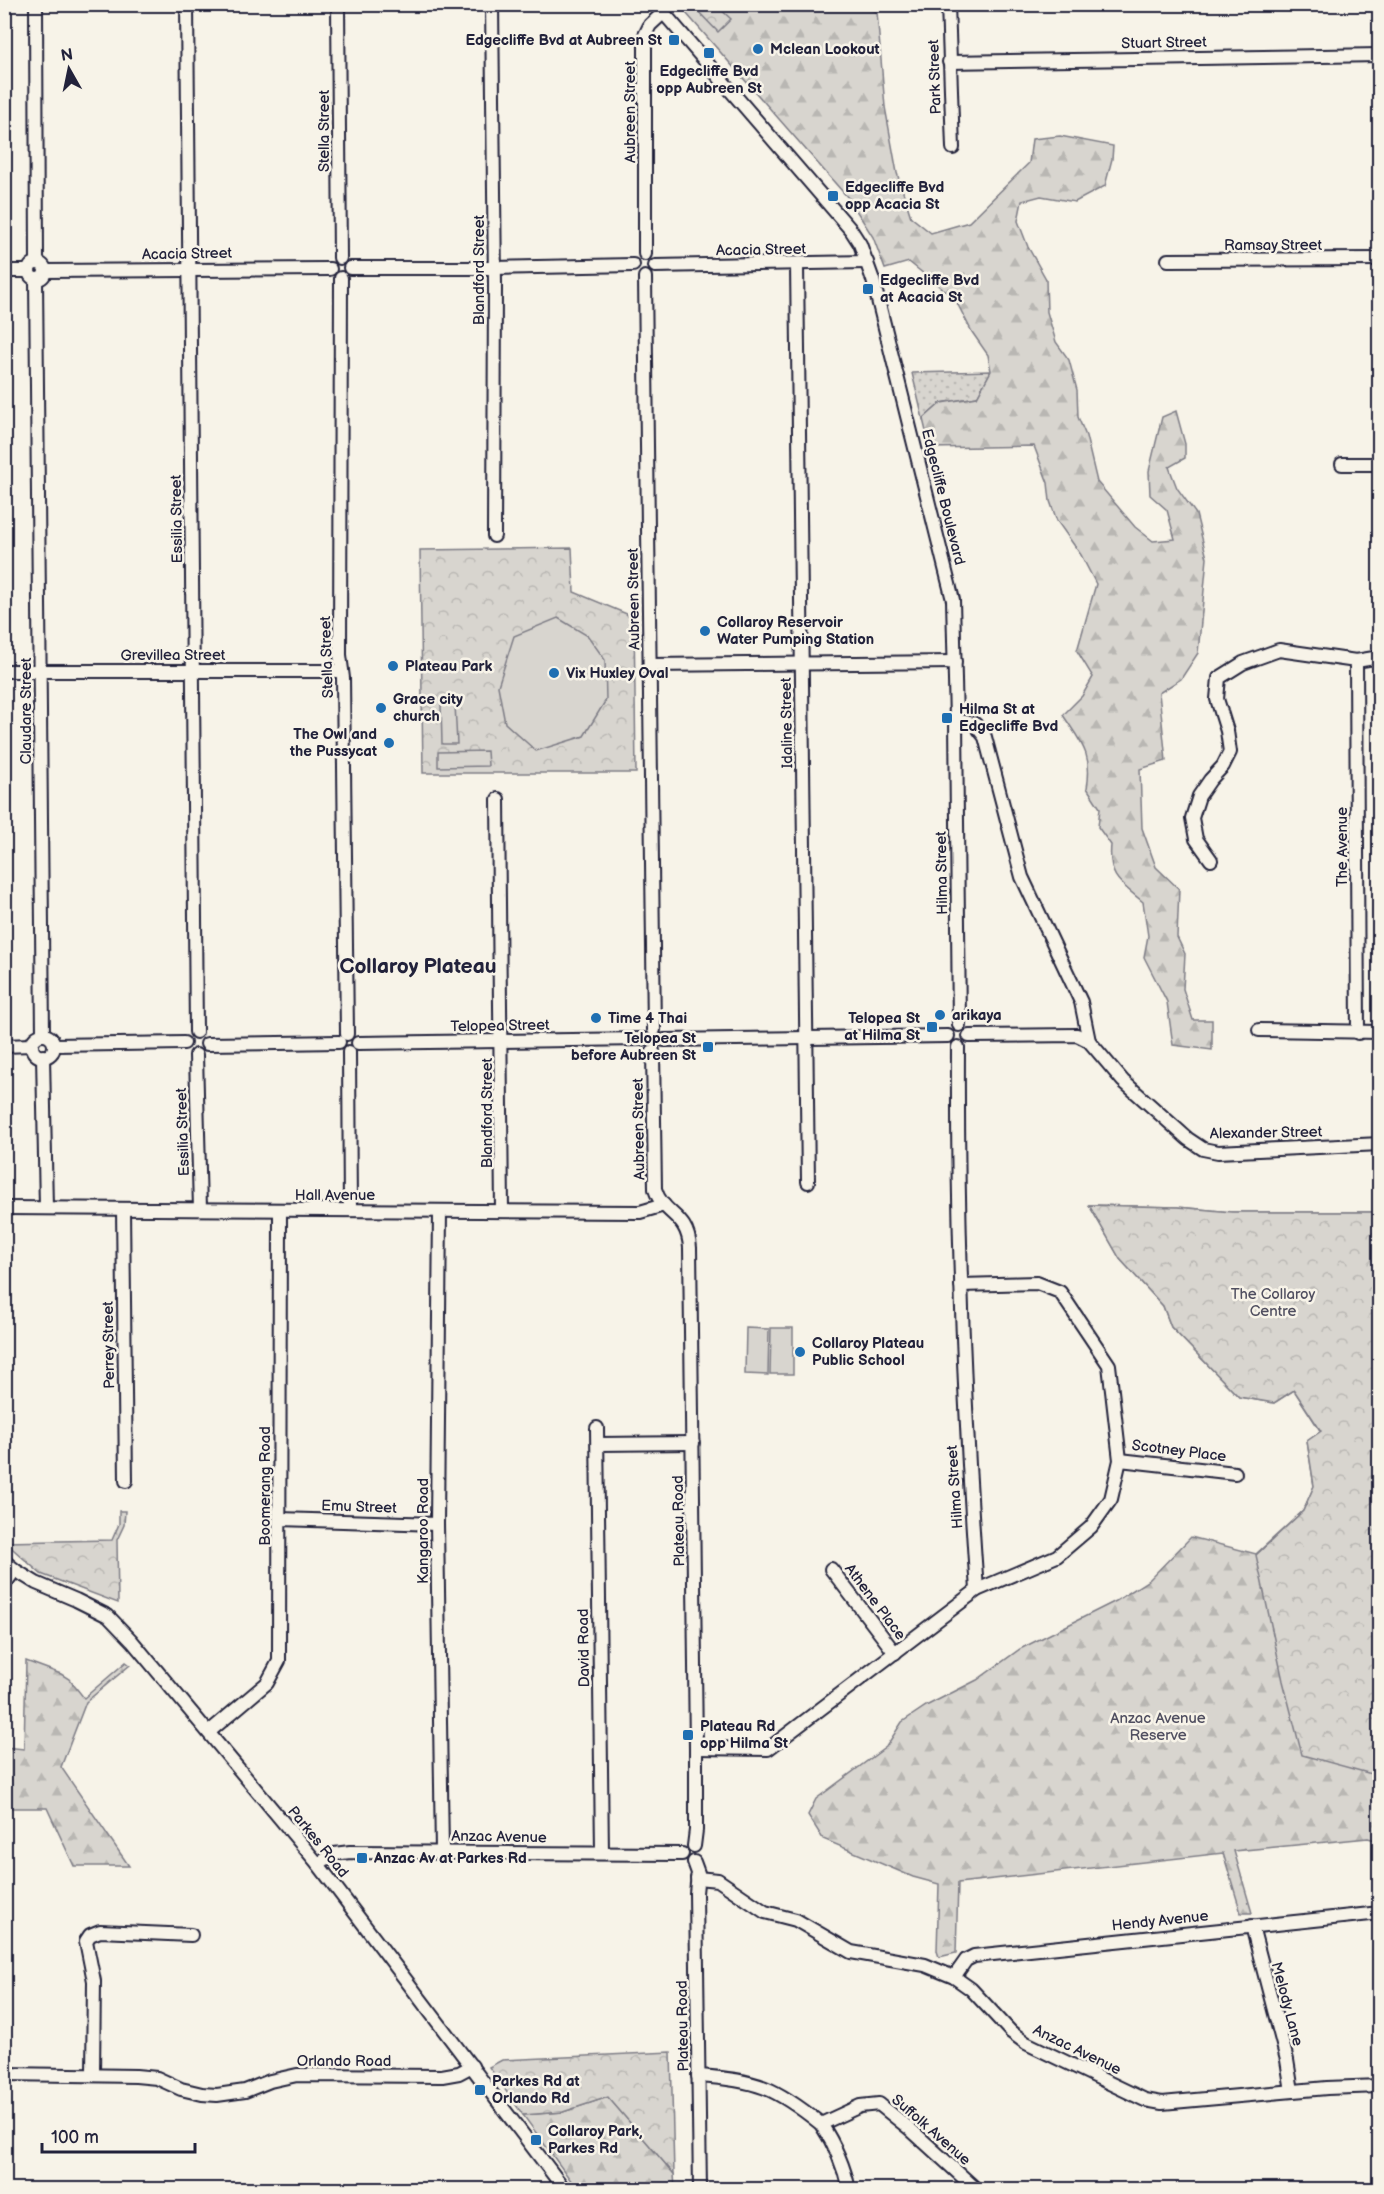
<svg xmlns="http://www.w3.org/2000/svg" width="1384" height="2194" viewBox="0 0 1384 2194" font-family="'Balsamiq Sans',sans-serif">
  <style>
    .grass { fill: url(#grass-dots); stroke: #7d7c85; stroke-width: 1.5 }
    .forest { fill: url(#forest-firs); stroke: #7d7c85; stroke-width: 1.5 }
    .park { fill: url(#park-crowns); stroke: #7d7c85; stroke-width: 1.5 }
    .garden { fill: #d8d5cf; stroke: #7d7c85; stroke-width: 1.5 }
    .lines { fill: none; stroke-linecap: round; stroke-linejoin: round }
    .minor-casing { stroke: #22223b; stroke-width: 16 }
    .minor { stroke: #f7f3e8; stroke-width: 12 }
    .poi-dot { fill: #1f6fb2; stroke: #f7f3e8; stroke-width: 2 }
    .labels { text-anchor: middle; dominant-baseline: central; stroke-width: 5; stroke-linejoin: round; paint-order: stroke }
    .poi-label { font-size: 15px; font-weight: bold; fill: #22223b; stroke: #f7f3e8; text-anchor: start }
    .street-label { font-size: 15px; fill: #22223b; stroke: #f7f3e8 }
    .park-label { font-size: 15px; fill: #504f60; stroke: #f7f3e8 }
    .district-label { font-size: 21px; font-weight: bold; fill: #22223b; stroke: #f7f3e8 }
  </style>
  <defs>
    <pattern id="grass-dots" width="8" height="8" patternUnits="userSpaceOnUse" patternTransform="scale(1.5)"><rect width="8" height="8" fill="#d8d5cf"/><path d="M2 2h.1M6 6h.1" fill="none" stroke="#b9b7b3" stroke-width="1.8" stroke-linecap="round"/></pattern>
    <pattern id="forest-firs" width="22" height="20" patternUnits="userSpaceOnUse" patternTransform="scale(1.5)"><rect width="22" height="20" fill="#d8d5cf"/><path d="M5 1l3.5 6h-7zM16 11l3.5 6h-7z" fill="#b9b7b3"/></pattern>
    <pattern id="park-crowns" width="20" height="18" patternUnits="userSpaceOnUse" patternTransform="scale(1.5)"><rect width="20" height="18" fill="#d8d5cf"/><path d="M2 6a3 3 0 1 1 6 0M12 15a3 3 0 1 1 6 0" fill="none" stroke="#b9b7b3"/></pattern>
  </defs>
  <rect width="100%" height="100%" fill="#f7f3e8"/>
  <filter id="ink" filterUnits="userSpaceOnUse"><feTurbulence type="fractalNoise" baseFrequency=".0167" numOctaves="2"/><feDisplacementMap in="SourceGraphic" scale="12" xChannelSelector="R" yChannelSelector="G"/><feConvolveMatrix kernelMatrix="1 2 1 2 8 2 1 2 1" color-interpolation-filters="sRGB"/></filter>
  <g filter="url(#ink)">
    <path class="grass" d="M991,371L977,397L941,403L923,419L912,373Z"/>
    <g class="forest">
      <path d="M693,4H852L877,12L885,107L897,173L911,217L931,233L969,222L1029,163L1032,139L1060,136L1113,146L1112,159L1105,186L1075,202L1041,196L1022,201L1018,221L1028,247L1046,279L1047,312L1056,342L1069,360L1077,390L1078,417L1086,436L1097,482L1135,527L1153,541L1175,539L1167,510L1150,495L1149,471L1162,417L1176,411L1185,444V458L1169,467L1177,488L1196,514L1207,558L1198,653L1181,679L1159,693L1166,761L1140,769L1142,828L1156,867L1179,889L1177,937L1185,954L1183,989L1193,1020H1212V1050L1173,1045L1167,1002L1144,957L1148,936L1143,902C1120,883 1108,878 1111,845L1098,827L1100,808L1087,788C1093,753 1081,743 1063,715L1082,696L1093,677L1077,651L1096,584L1081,555L1057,521L1050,501L1048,483L1034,446L930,448L923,419L941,403L977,397L991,371L988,355L972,332L955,299L909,262L885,269L873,237L849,199L686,13Z"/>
      <path d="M1089,1205L1177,1207L1232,1212H1379V1841L1368,1838L1234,1851L1252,1913H1241L1223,1853L958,1883L956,1953L939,1957L937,1951L939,1884L913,1877L823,1839L808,1815L816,1799L886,1747L902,1722L926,1706L977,1680L1020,1649L1116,1601L1149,1580L1191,1537L1256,1554L1303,1511L1314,1486L1307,1441L1321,1432L1294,1390L1274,1403L1239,1397L1171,1327L1163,1306L1120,1259Z"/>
      <path d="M26,1661L61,1674L69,1679L84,1698L126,1662L130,1665L86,1702L61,1767L129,1866H74L47,1808H5V1747L24,1749Z"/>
      <path d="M608,2097L674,2174L675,2189H577L523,2115L563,2112Z"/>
    </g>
    <g class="park">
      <path d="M699,5H716L731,19L718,32L695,8Z"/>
      <path d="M572,548L574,592L634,617L636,773H423L420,550Z"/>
      <path d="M1089,1205L1177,1207L1232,1212H1379V1776L1302,1755L1283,1681L1256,1555L1303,1511L1314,1486L1307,1441L1321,1431L1294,1390L1274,1403L1239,1397L1171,1327L1163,1306L1120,1259Z"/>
      <path d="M119,1511H125L124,1525L117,1540L118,1603L41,1574L5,1542L112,1540L119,1524Z"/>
      <path d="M671,2052L674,2174L608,2097L563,2112L523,2115L489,2067L502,2060Z"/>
    </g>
    <g class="garden">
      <path d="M558,618L588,636L605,660L606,700L584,736L536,751L505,723L498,686L514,636Z"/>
      <path d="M455,704L457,744H442L441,705Z"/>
      <path d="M487,751L488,766L438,767V752Z"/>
      <path d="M746,1328L769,1329L768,1375L745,1374Z"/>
      <path d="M771,1328H793V1374H770Z"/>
    </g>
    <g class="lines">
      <defs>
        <g id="minor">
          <path d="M36,4L37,263"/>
          <path d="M187,4L196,1032"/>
          <path d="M338,4L340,258"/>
          <path d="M492,4L495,284L494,536"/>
          <path d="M656,4L851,230L860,244L873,280L953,600L956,720L959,1025"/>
          <path d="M948,4L953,148"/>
          <path d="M949,62L1380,55"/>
          <path d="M645,254V35L650,25L663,13"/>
          <path d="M1168,260L1380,259"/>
          <circle cx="37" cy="271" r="8"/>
          <path d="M797,265L808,1182"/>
          <path d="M655,266L867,262"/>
          <path d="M350,268H494L633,265"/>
          <path d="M4,271H29"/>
          <path d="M45,271L330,269"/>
          <path d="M645,277L654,1030"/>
          <path d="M341,278L340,655L343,678L347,1034"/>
          <path d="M36,279L43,1035"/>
          <path d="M1342,464H1380"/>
          <path d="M1356,661L1358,1033"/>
          <path d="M650,665L955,662"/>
          <path d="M4,671H342"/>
          <path d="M956,720L975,724L985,737L1022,877L1081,1002L1089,1041"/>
          <path d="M498,799L502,1211"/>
          <path d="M1211,860L1196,839L1192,818L1199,796L1210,780L1223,766L1230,752L1227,731L1217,699L1219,678L1243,663L1279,650L1356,661L1380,657"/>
          <path d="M1259,1030L1380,1032"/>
          <circle cx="43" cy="1046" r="11"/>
          <path d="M969,1036L1077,1035L1089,1041L1123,1081L1188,1139L1203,1149L1218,1152L1380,1144"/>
          <path d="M664,1040L948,1036"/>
          <path d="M358,1043L643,1039"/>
          <path d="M207,1044L339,1042"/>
          <path d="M54,1045L184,1043"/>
          <path d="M4,1046L32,1045"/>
          <path d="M653,1051L655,1189C663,1216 688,1213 690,1248L696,1748V1830L694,1846"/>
          <path d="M349,1052L350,1210"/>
          <path d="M196,1055L200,1209"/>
          <path d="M43,1056L46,1208"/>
          <path d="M4,1208L640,1212L664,1205"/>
          <path d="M123,1209L126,1481"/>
          <path d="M440,1211L437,1524L442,1851"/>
          <path d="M961,1285L1037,1283L1060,1292L1109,1365L1120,1460L1111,1499L1091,1527L1057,1556L977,1590"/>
          <path d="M597,1428L602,1853"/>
          <path d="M598,1444L693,1443"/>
          <path d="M1120,1460L1235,1473"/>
          <path d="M280,1519L437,1524"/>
          <path d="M4,1561L15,1570L36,1583L76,1600L108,1616L132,1641L318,1864L565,2190"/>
          <path d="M831,1569L895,1653"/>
          <path d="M4,1585L15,1570"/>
          <path d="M209,1732L267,1683L279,1661L280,1210"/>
          <path d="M696,1748L768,1749L977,1590C964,1409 957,1228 958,1047"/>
          <path d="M694,1862L698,1873L696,1893L700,2190"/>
          <path d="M318,1864L334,1854L350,1852L682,1854"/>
          <path d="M697,1878L718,1880L765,1912L796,1920L851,1952L925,1965L954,1977L971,1989L1011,2032L1026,2043L1145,2100L1162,2103L1327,2088L1380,2086"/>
          <path d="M1252,1926L1287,2060L1292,2091"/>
          <path d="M954,1977L966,1960L974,1956L1380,1913"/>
          <path d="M4,2074L136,2076L157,2078L181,2089L202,2094L217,2095L245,2091L270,2081L297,2075L442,2076L459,2073L472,2066"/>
          <path d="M93,2074L94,1981L86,1941L90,1935L100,1931L191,1935"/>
          <path d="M698,2076C757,2080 775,2087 821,2124L860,2106L879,2104L910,2129L977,2190"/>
          <path d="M821,2124C835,2145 844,2165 849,2190"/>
        </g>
      </defs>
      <use href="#minor" class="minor-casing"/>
      <use href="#minor" class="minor"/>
    </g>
  </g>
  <g class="poi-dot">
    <rect x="668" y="34" width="12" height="12" rx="3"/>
    <circle cx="758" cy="49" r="6"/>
    <rect x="703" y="47" width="12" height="12" rx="3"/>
    <rect x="827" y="190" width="12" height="12" rx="3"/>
    <rect x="862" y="283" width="12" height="12" rx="3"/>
    <circle cx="705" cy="631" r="6"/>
    <circle cx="393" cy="666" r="6"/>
    <circle cx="554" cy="673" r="6"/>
    <circle cx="381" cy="708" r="6"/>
    <rect x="941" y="712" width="12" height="12" rx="3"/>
    <circle cx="389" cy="743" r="6"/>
    <circle cx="940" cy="1015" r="6"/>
    <circle cx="596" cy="1018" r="6"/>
    <rect x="926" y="1021" width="12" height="12" rx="3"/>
    <rect x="702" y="1041" width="12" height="12" rx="3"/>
    <circle cx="800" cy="1352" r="6"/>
    <rect x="682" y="1729" width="12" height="12" rx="3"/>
    <rect x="356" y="1852" width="12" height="12" rx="3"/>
    <rect x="474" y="2084" width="12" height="12" rx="3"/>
    <rect x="530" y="2134" width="12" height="12" rx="3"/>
  </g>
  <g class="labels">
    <g class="poi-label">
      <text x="662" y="40" text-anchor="end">Edgecliffe Bvd at Aubreen St</text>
      <text x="770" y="49">Mclean Lookout</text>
      <text x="709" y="71" text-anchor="middle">Edgecliffe Bvd<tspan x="709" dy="17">opp Aubreen St</tspan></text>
      <text x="845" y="187">Edgecliffe Bvd<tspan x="845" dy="17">opp Acacia St</tspan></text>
      <text x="880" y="280">Edgecliffe Bvd<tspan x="880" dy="17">at Acacia St</tspan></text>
      <text x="717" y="622">Collaroy Reservoir<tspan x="717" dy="17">Water Pumping Station</tspan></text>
      <text x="405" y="666">Plateau Park</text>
      <text x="566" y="673">Vix Huxley Oval</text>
      <text x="393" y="699">Grace city<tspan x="393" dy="17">church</tspan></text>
      <text x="959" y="709">Hilma St at<tspan x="959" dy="17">Edgecliffe Bvd</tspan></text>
      <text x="377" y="734" text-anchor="end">The Owl and<tspan x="377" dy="17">the Pussycat</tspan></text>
      <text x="952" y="1015">arikaya</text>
      <text x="608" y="1018">Time 4 Thai</text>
      <text x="920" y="1018" text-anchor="end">Telopea St<tspan x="920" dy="17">at Hilma St</tspan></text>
      <text x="696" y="1038" text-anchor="end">Telopea St<tspan x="696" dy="17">before Aubreen St</tspan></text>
      <text x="812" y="1343">Collaroy Plateau<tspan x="812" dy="17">Public School</tspan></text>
      <text x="700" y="1726">Plateau Rd<tspan x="700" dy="17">opp Hilma St</tspan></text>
      <text x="374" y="1858">Anzac Av at Parkes Rd</text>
      <text x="492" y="2081">Parkes Rd at<tspan x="492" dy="17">Orlando Rd</tspan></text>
      <text x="548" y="2131">Collaroy Park,<tspan x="548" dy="17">Parkes Rd</tspan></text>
    </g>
    <g class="street-label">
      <text transform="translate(1164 43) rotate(-1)">Stuart Street</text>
      <text transform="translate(935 77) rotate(-92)">Park Street</text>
      <text transform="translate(630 112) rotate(-90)">Aubreen Street</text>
      <text transform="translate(324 131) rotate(-90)">Stella Street</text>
      <text x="1273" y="245">Ramsay Street</text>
      <text transform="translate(761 250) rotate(-1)">Acacia Street</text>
      <text transform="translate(187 254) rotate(-1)">Acacia Street</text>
      <text transform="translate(479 270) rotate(-90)">Blandford Street</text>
      <text transform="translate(943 497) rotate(76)">Edgecliffe Boulevard</text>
      <text transform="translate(177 519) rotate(-91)">Essilia Street</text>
      <text transform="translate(634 599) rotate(-91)">Aubreen Street</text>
      <text x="173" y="655">Grevillea Street</text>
      <text transform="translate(327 657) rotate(-92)">Stella Street</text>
      <text transform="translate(26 711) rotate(-90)">Claudare Street</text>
      <text transform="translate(787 723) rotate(-91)">Idaline Street</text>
      <text transform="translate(1342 847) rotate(-90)">The Avenue</text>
      <text transform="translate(942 873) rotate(-91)">Hilma Street</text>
      <text transform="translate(500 1026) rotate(-1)">Telopea Street</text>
      <text transform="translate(487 1113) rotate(-90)">Blandford Street</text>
      <text transform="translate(639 1129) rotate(-91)">Aubreen Street</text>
      <text transform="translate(183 1132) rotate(-92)">Essilia Street</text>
      <text transform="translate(1266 1133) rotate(-1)">Alexander Street</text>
      <text x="335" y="1195">Hall Avenue</text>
      <text transform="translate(109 1345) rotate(-91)">Perrey Street</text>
      <text transform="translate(1179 1451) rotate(7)">Scotney Place</text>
      <text transform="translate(265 1486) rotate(-90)">Boomerang Road</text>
      <text transform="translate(955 1487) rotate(-94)">Hilma Street</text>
      <text transform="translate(359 1507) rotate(2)">Emu Street</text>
      <text transform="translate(679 1521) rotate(-91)">Plateau Road</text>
      <text transform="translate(423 1531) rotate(-90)">Kangaroo Road</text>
      <text transform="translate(875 1602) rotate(53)">Athene Place</text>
      <text transform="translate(584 1648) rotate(-91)">David Road</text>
      <text transform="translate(499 1837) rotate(1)">Anzac Avenue</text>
      <text transform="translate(318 1842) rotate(51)">Parkes Road</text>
      <text transform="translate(1160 1921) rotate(-6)">Hendy Avenue</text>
      <text transform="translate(1287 2004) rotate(75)">Melody Lane</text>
      <text transform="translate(683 2026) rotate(-91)">Plateau Road</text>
      <text transform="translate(1077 2050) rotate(26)">Anzac Avenue</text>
      <text x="344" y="2061">Orlando Road</text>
      <text transform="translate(931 2130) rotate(41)">Suffolk Avenue</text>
    </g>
    <g class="park-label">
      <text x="1273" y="1294">The Collaroy<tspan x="1273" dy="17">Centre</tspan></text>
      <text x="1158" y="1718">Anzac Avenue<tspan x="1158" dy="17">Reserve</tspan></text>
    </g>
    <g class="district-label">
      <text x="418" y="966">Collaroy Plateau</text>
    </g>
  </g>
  <rect width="1384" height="2194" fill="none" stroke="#f7f3e8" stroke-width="24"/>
  <rect x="12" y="12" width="1360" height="2170" fill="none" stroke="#22223b" stroke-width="2" filter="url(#ink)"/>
  <g transform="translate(69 69) rotate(351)" stroke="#f7f3e8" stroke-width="4.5" paint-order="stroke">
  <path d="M0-4.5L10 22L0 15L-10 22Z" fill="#22223b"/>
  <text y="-9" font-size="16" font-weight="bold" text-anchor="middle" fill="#22223b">N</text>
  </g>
  <path d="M42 2143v9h153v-9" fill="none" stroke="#22223b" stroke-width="3"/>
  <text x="51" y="2143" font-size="18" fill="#22223b" stroke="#f7f3e8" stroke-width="4.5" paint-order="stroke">100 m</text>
</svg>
